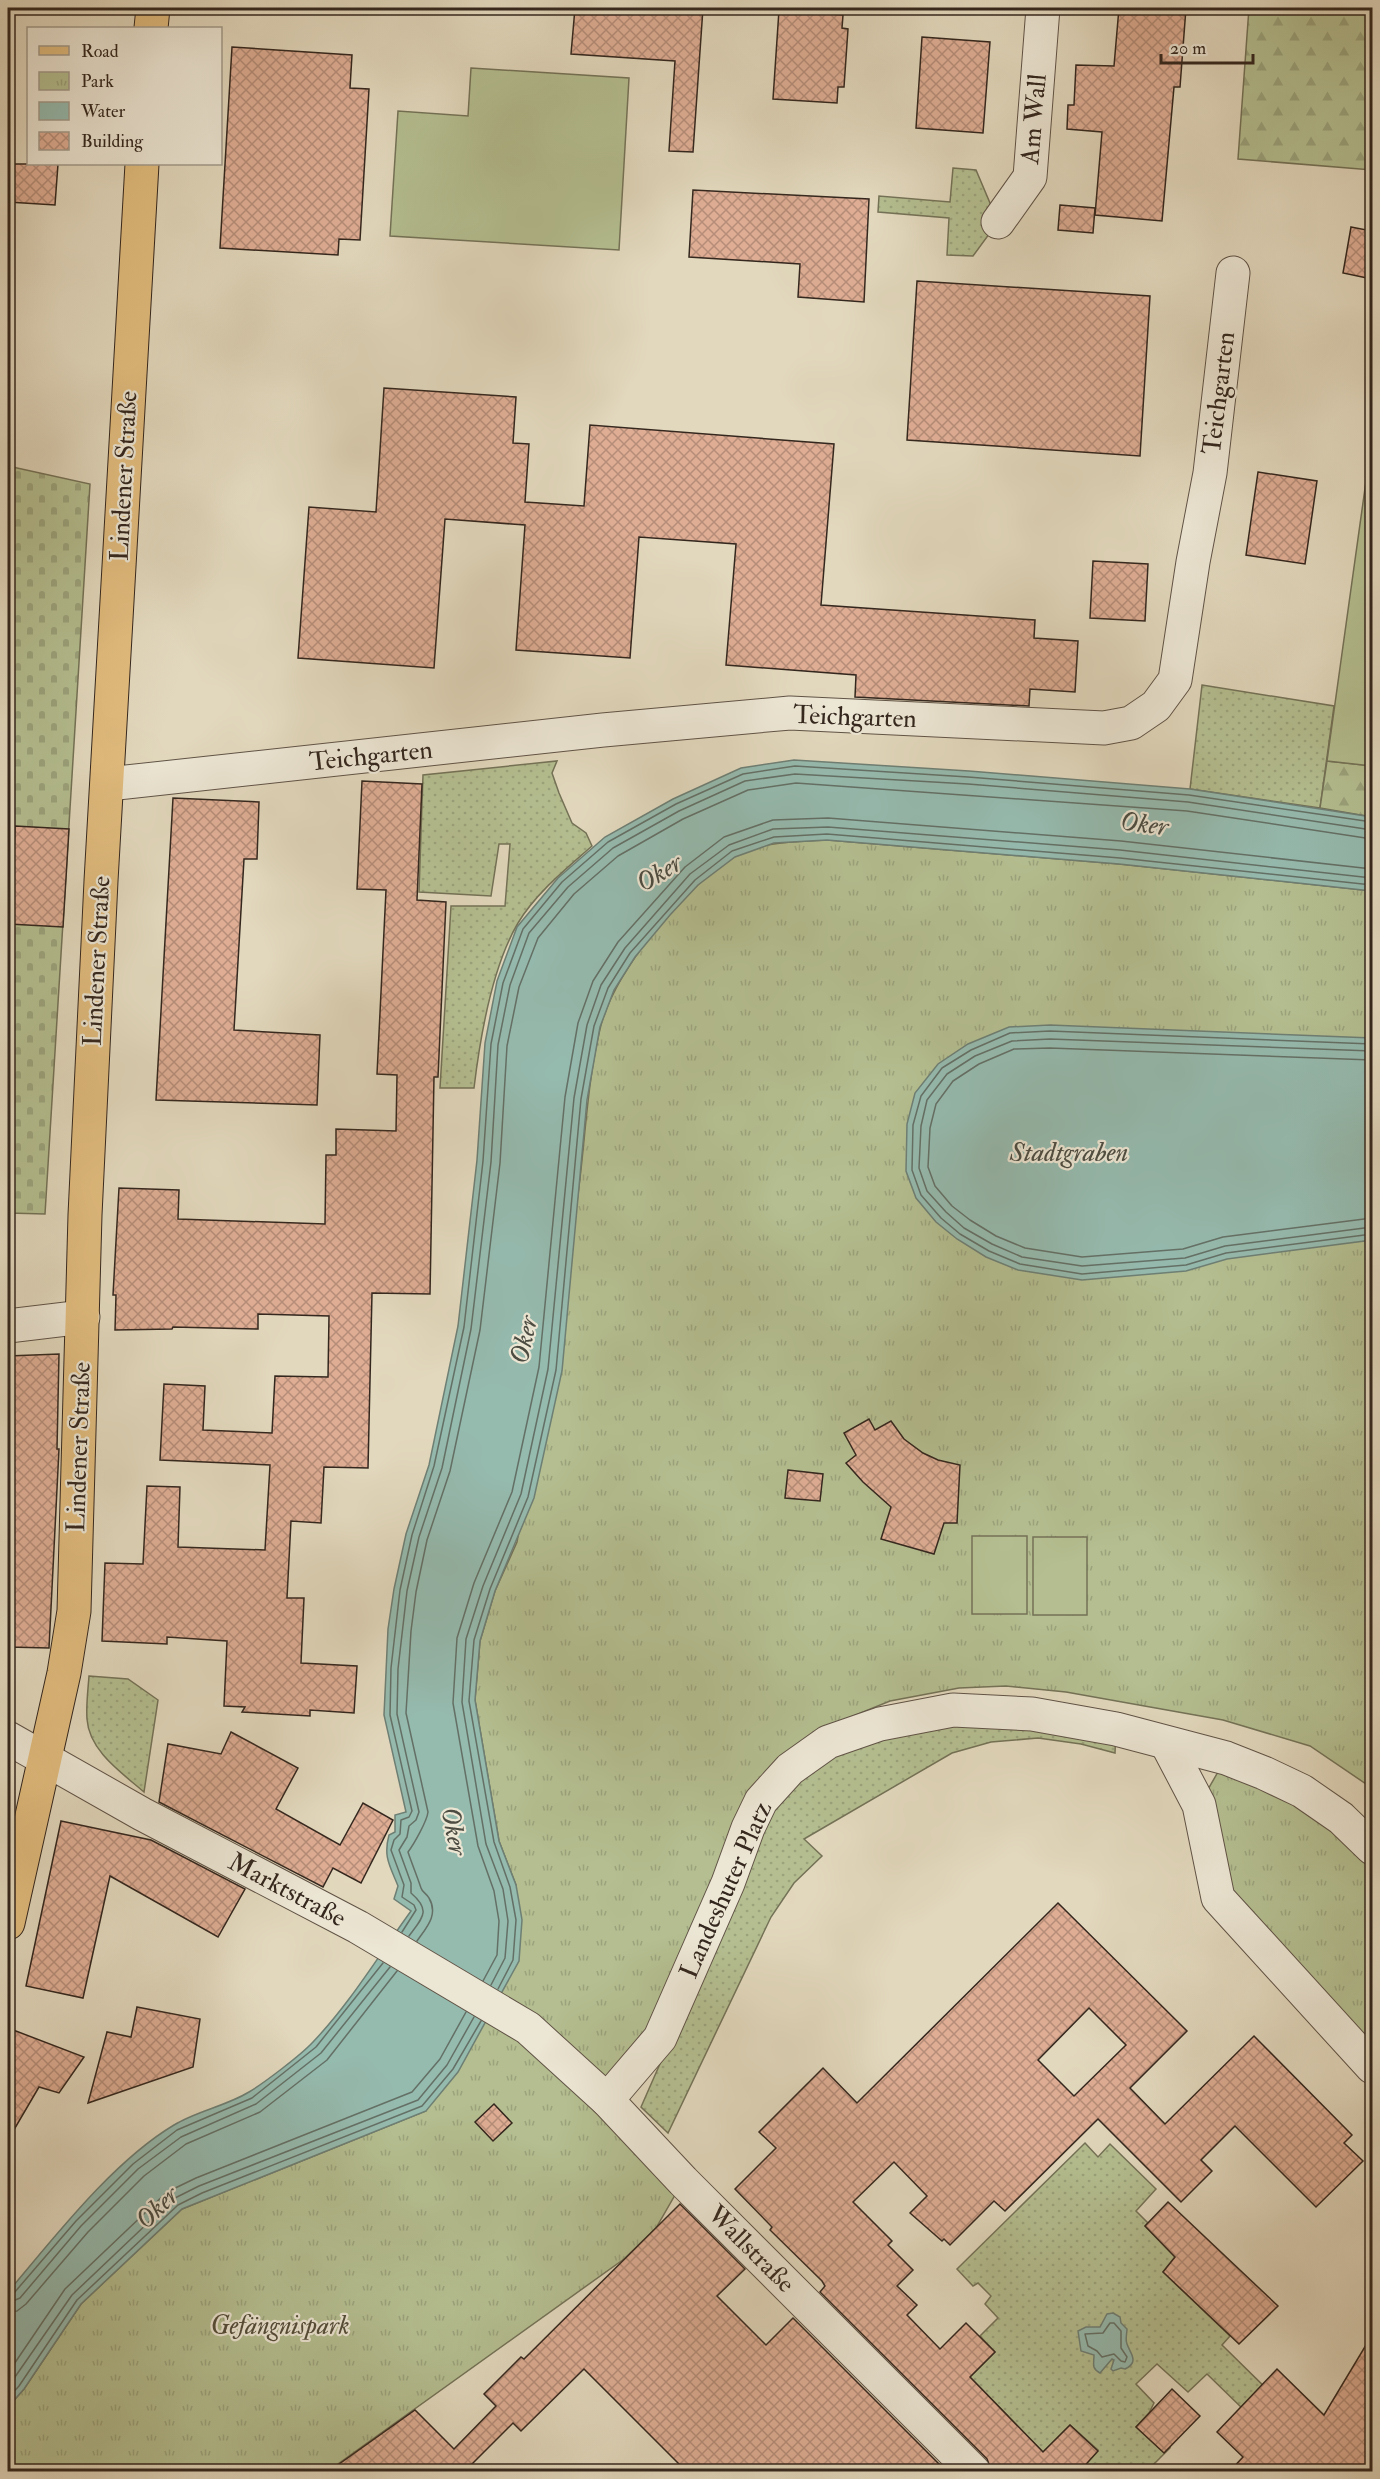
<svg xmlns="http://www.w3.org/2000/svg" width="1380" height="2479" viewBox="0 0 1380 2479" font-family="'IM FELL Double Pica',serif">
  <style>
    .grass { fill: url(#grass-dots); stroke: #747257; stroke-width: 1.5 }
    .forest { fill: url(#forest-firs); stroke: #747257; stroke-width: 1.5 }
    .cemetery { fill: url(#cemetery-stones); stroke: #747257; stroke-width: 1.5 }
    .park { fill: url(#park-tufts); stroke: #747257; stroke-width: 1.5 }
    .pitch { fill: #b4be90; stroke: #747257; stroke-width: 1.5 }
    .water { fill: #95baae; stroke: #6e7f74; stroke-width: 1.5 }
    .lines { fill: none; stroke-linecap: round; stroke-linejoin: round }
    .shore { stroke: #647066; stroke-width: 1.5 }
    .building { fill: url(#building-cross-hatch); stroke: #34271e; stroke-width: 1.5; fill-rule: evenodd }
    .minor-casing { stroke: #605346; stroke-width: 35 }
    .major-casing { stroke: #34271e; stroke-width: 35 }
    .minor { stroke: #ece6d4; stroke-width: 33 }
    .major { stroke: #e1bc7e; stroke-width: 33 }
    .labels { text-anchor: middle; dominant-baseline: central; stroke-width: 4.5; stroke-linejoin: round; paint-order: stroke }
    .street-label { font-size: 26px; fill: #34271e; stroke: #ece6d4 }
    .park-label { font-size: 26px; font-style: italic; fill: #544d3a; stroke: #ece6d4 }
    .water-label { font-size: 27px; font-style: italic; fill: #4c4c42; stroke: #ece6d4 }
  </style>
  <defs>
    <pattern id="grass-dots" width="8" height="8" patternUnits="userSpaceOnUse" patternTransform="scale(1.5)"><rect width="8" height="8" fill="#b4be90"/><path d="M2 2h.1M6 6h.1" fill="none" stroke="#9ba37c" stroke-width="1.8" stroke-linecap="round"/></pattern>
    <pattern id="forest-firs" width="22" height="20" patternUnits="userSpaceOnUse" patternTransform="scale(1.5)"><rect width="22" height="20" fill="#b4be90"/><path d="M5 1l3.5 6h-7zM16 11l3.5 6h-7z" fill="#9ba37c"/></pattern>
    <pattern id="cemetery-stones" width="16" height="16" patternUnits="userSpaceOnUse" patternTransform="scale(1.5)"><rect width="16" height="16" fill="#b4be90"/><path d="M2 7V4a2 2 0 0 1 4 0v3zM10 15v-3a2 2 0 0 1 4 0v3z" fill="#9ba37c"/></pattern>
    <pattern id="park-tufts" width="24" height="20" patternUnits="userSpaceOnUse" patternTransform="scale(1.5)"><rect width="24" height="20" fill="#b4be90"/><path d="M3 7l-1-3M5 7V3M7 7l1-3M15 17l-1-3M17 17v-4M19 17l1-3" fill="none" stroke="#9ba37c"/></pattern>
    <pattern id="building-cross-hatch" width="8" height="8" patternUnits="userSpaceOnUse" patternTransform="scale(1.5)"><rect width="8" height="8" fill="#dead94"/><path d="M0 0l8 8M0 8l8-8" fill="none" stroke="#b58d78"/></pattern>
  </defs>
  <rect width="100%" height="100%" fill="#e2d8bd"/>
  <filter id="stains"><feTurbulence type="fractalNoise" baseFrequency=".00333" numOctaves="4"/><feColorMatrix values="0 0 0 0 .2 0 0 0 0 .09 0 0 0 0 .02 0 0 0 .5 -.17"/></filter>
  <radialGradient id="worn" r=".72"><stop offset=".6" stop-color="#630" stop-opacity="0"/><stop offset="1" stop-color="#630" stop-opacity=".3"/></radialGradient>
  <g class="grass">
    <path d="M953,168L976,170L998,222L973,256L947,255L949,218L878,212L879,196L950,202Z"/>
    <path d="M1202,685L1334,706L1320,808L1190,789Z"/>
    <path d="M557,761L552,773L559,793L572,823L586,833L592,846C566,869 536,893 518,923C492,967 480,1038 474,1088H440L451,906H505L510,844H499L491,896L419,892L423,775Z"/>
    <path d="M89,1676L128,1679L158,1700L144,1792C122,1773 89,1751 87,1719C86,1705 88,1690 89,1676Z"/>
    <path d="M880,1724L1116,1729L1115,1753L1081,1744L1038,1738L991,1742L952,1753L804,1839L822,1856L794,1883L771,1917L668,2133L641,2107L699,1975L761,1801Z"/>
    <path d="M1085,2143L1098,2157L1110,2144L1156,2189L1136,2211L1148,2223L1145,2226L1175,2257L1163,2272L1230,2336L1222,2345L1279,2401L1284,2449L1207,2374L1188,2392L1157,2364L1136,2384L1154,2403L1149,2413L1136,2427L1159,2448L1172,2435L1170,2448L1147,2471H1079L1098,2450L1070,2425L1043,2452L970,2377L995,2352L980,2336L998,2318L985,2304L991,2296L978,2283L973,2286L957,2269Z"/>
  </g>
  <g class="forest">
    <path d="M1249,8H1372V170L1238,159Z"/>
    <path d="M1327,761L1372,766V817L1320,808Z"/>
  </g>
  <path class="cemetery" d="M8,466L90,484L45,1214L8,1213Z"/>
  <g class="park">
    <path d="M827,840L1119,864L1372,891V1788L1310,1746L1223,1720L1066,1692L1006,1686L959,1688L890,1701L816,1731L734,1869L607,2100L683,2181L656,2228L624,2259L328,2471L8,2472V2407L24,2389L81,2304L182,2209L426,2111L516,1885L499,1841L475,1700L480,1641L495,1591L517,1542C536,1435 556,1329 574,1222C585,1158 585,1092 600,1029C614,971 684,887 734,857C762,841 795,842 827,840Z"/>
    <path d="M1226,1758L1372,1848V2067L1218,1898L1199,1805Z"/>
  </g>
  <g class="pitch">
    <path d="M471,68L629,78L619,250L390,236L398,111L468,116Z"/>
    <path d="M1372,438V766L1327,761Z"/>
    <rect x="972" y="1536" width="55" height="78"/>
    <rect x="1033" y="1537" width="54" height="78"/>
  </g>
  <g class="water">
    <path d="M794,760L969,771L1190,789L1372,817V891L1119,864L827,840L774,843L735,857L698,885L670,915L635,957L614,990L600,1027L587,1100L562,1371L534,1498L495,1591L480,1641L475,1700L499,1841L516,1885L519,1902L522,1920L519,1961L458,2072L426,2111L182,2209L81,2304L24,2389L8,2407V2292C54,2238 112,2162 174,2125C197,2111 226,2106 249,2092C264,2083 301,2055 313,2042C351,2002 379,1955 411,1911L394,1899L398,1886C390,1866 383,1857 389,1835L395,1832V1815L406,1812L384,1715L388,1629L394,1589L406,1534L429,1465L458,1326L477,1160L485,1043L497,981L517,927L558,878L605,837L673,799L741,768Z"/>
    <path d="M1050,1025L1372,1038V1240L1227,1259L1186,1271L1082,1280L1018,1270L986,1257L957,1239L936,1222L916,1198L906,1171L907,1124L915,1093L938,1064L968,1044L1009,1027Z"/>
    <path d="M1113,2313L1120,2317L1121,2323L1127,2329C1127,2334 1125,2339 1127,2344C1130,2353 1140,2362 1125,2369L1121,2368L1113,2371L1111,2369L1114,2360L1112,2359L1100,2373C1091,2368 1094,2364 1094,2355L1081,2351L1078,2331L1086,2327H1100L1107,2314Z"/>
  </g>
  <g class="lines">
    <g class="shore">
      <path d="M1372,1044L1050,1031L1010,1033L971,1050L942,1068L921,1096L913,1125L912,1170L921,1195L941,1218L960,1234L989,1251L1020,1264L1082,1274L1186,1265L1226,1253L1372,1234"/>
      <path d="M1372,1051L1050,1039L1012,1041L975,1056L947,1074L927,1100L921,1126L919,1168L927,1191L946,1212L964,1228L992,1244L1022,1257L1082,1266L1185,1258L1225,1246L1372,1227"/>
      <path d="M1372,1060L1050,1048L1014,1049L979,1064L953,1081L936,1104L930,1128L928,1167L935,1186L952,1206L970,1220L996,1236L1025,1248L1082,1257L1183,1249L1223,1237L1372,1218"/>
      <path d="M402,1932L416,1910L414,1905L402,1897L404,1885L391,1850L394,1840L400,1834L401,1820L409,1817L412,1811L390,1715L391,1668L400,1590L412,1535L434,1466L464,1327L483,1161L491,1044L503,983L523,929L562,882L608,842L676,804L743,774L795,766L968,777L1189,795L1372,822"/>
      <path d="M409,1936C422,1918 432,1911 411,1893V1883L399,1850L407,1837L409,1826L416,1820L419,1812L397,1714L398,1669L407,1591L419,1537L442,1468L471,1329L491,1162L498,1045L510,985L529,933L568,887L613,848L679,811L745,781L795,774L968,784L1188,802L1372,830"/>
      <path d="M417,1941C426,1928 439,1915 429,1898C427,1894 422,1892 421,1888C417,1876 412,1864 408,1852C414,1844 427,1821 428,1812L406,1713L411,1631L416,1592L427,1540L450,1471L480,1330L500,1163L507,1046L519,987L538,938L574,894L618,856L683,819L748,790L796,783L1187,811L1372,839"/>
      <path d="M483,1981L497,1955L499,1921L494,1891L478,1846L453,1703L457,1638L474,1583L512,1492L539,1367L565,1097L578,1023L593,981L618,942L685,867L724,837L773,820L828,818L1121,841L1372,869"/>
      <path d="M491,1985L505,1958L508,1921L503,1889L486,1844L462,1702L466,1639L483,1586L521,1494L548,1369L574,1098L587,1025L601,985L625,948L690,874L729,845L773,829L828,827L1120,850L1372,878"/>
      <path d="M498,1989L513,1960L516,1920L510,1887L494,1842L469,1701L474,1640L490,1589L528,1497L556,1370L581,1099L594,1026L608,988L630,953L695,880L732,851L774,837L827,834L1120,858L1372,885"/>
      <path d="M8,2295L14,2293L76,2221L133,2164L177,2130L252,2098L316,2047L383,1963"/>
      <path d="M8,2303L20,2298L81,2226L138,2169L181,2137L256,2104L321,2053L390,1967"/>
      <path d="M8,2312L17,2311L26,2304L88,2232L144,2176L186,2144L260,2112L327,2060L397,1971"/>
      <path d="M1110,2323H1114L1121,2331V2348L1127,2357L1125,2362L1121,2361L1114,2354L1102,2357L1097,2351L1088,2346L1085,2334L1103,2333Z"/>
      <path d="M8,2373L65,2289L167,2192L196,2178L412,2092L440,2059L466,2012"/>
      <path d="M8,2387L72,2295L173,2199L199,2186L418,2100L447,2065L474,2017"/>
      <path d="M8,2398L19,2386L77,2300L178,2205L202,2193L422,2106L453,2069L481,2021"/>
    </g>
  </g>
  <g class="building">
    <path d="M575,8H703L693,152L669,151L675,61L571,54Z"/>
    <path d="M1119,8H1186L1180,87H1174L1162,221L1095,215L1102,132L1067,129L1068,105H1074L1076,65L1114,66Z"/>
    <path d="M779,10L843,15L842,28L848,29L844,87H838L837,103L773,99Z"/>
    <path d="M922,37L990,42L983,133L916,128Z"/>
    <path d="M232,47L352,55L350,88L369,89L360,240L339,239L338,255L220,248Z"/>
    <path d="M8,164H58L55,205L8,202Z"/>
    <path d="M693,190L869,199L864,302L798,297L800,264L689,257Z"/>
    <path d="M1060,205L1095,208L1093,233L1058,230Z"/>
    <path d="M1351,227L1372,231V279L1343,273Z"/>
    <path d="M917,281L1150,296L1140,456L907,440Z"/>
    <path d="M384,388L516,397L513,443L529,444L525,502L584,506L590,425L834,444L821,605L1035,620L1034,638L1078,641L1075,692L1030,689L1029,706L855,697L856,675L726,665L736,544L639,537L630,658L516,650L525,525L445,519L434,668L298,658L309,507L376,512Z"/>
    <path d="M1258,472L1317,481L1305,564L1246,555Z"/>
    <path d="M1093,561L1148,564L1145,621L1090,618Z"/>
    <path d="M362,781L422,784L417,900L446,902L438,1077H434L430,1294L372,1293L368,1468L324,1467L321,1523L291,1521L287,1598H304L301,1663L357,1666L354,1713L310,1710V1716L242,1712L245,1707L224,1706L227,1641L167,1637V1644L102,1641L105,1563L143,1564L147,1486L180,1487L178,1547L265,1550L270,1465L160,1460L164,1384L205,1386L203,1430L272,1433L275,1376L328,1377L329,1316L258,1314V1329L173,1327L172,1329L115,1330L116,1295H113L119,1188L179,1190L178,1219L325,1224L326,1155H336V1129L396,1131L397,1075L377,1074L386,890L357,889Z"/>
    <path d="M173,798L259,802L257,859H244L234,1030L320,1035L317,1105L156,1100Z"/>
    <path d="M15,826L69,829L63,927L9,924L11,886H13Z"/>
    <path d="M59,1354L57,1449H59L49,1648L8,1647V1470L11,1471L13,1421H8V1356Z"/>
    <path d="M869,1419L875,1430L891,1421L904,1439L923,1453L938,1460L960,1465L957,1523H944L934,1554L881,1539L891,1507L863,1482L846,1463L856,1455L844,1433Z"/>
    <path d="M788,1470L823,1474L820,1501L785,1498Z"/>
    <path d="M231,1732L298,1768L276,1809L340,1845L363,1803L393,1820L361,1883L333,1868L323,1887L159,1802L168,1744L221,1754Z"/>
    <path d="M61,1821L151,1840L245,1889L218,1937L110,1876L83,1998L26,1986Z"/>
    <path d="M1058,1903L1187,2031L1130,2088L1165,2124L1254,2036L1352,2135L1344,2143L1363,2161L1316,2207L1235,2126L1201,2160L1212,2171L1181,2202L1098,2119L1005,2211L994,2201L950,2245L944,2239L942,2241L910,2213L927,2196L894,2162L853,2202L892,2241L888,2245L913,2270L897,2286L917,2305L907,2315L940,2349L966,2323L995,2352L970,2377L1043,2452L1070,2425L1098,2451L1079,2472H992L987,2459L820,2292L825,2286L822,2281L770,2230L772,2227L735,2189L776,2148L759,2132L823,2068L857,2103ZM1089,2008L1126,2045L1074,2096L1038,2060Z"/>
    <path d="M137,2007L200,2019L193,2067L88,2103L107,2032L131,2037Z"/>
    <path d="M8,2028L84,2057L59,2093L39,2087L8,2140Z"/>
    <path d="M494,2104L512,2123L493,2141L475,2122Z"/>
    <path d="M1168,2202L1278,2306L1239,2344L1163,2272L1175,2257L1145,2226Z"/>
    <path d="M680,2204L745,2269L717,2296L766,2345L793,2318L947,2472H687L584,2369L521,2431L513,2423L471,2465L478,2472H328L415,2410L454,2449L496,2406L484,2394L521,2357L524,2359Z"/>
    <path d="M1372,2335V2472H1229L1243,2457L1217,2432L1277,2369L1324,2415Z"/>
    <path d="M1172,2389L1200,2416L1164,2453L1136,2427Z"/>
  </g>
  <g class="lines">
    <defs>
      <g id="minor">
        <path d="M998,222L1030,177L1043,8"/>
        <path d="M108,784L603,730L790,713L1104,728L1131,723L1156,706L1175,680L1193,562L1210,473L1233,273"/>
        <path d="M8,1326L83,1317"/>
        <path d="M8,1738L142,1814L358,1927L528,2028L607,2100L683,2181L974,2472"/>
        <path d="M1167,1744L1199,1805L1218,1898L1372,2067"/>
        <path d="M607,2100L660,2038L728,1883L748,1828L761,1801L790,1769L828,1742L880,1724L953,1710L1032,1714L1116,1729L1226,1758L1264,1773L1302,1791L1341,1818L1372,1848"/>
      </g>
      <g id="major">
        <path d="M151,28L153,8"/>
        <path d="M8,1923L64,1673L74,1611L85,1215L101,881L142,164"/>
      </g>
    </defs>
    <use href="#minor" class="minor-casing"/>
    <use href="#major" class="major-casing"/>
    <use href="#minor" class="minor"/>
    <use href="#major" class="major"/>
  </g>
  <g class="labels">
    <g class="street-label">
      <text transform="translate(1034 119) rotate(-85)">Am Wall</text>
      <text transform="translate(1219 393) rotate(-83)">Teichgarten</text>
      <text transform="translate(124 476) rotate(-87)">Lindener Straße</text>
      <text transform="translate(855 717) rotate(2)">Teichgarten</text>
      <text transform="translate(371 756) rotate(-6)">Teichgarten</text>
      <text transform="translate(97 961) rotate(-87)">Lindener Straße</text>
      <text transform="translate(79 1447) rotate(-88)">Lindener Straße</text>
      <text transform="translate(287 1890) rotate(28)">Marktstraße</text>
      <text transform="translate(726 1890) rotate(-66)">Landeshuter Platz</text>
      <text transform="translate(751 2249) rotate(45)">Wallstraße</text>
    </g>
    <g class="park-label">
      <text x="280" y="2326">Gefängnispark</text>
    </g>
    <g class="water-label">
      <text transform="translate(1144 824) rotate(7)">Oker</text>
      <text transform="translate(659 873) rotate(-32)">Oker</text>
      <text x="1069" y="1152">Stadtgraben</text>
      <text transform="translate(524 1340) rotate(-78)">Oker</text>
      <text transform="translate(454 1831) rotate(79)">Oker</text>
      <text transform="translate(157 2208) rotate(-45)">Oker</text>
    </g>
  </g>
  <rect width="1380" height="2479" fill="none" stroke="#e2d8bd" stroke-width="30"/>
  <rect x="9" y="9" width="1362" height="2461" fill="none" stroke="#34271e" stroke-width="3"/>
  <rect x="15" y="15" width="1350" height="2449" fill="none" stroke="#34271e" stroke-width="1.5"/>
  <rect x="27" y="27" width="195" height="138" fill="#ece6d4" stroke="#a29a8b" stroke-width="1.5"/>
  <rect x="39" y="46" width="30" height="9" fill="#e1bc7e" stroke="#a29a8b" stroke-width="1.5"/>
  <text x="81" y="57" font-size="18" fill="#34271e">Road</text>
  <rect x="39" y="72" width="30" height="18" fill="url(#park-tufts)" stroke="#a29a8b" stroke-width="1.5"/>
  <text x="81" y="87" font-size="18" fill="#34271e">Park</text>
  <rect x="39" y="102" width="30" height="18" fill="#95baae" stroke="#a29a8b" stroke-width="1.5"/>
  <text x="81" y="117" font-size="18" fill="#34271e">Water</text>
  <rect x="39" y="132" width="30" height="18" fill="url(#building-cross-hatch)" stroke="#a29a8b" stroke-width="1.5"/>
  <text x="81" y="147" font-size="18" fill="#34271e">Building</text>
  <path d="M1161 54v9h92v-9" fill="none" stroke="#34271e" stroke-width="3"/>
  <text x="1170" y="54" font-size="18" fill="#34271e" stroke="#ece6d4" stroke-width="4.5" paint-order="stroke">20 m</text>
  <rect width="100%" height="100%" filter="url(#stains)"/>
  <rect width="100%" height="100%" fill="url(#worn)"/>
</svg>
